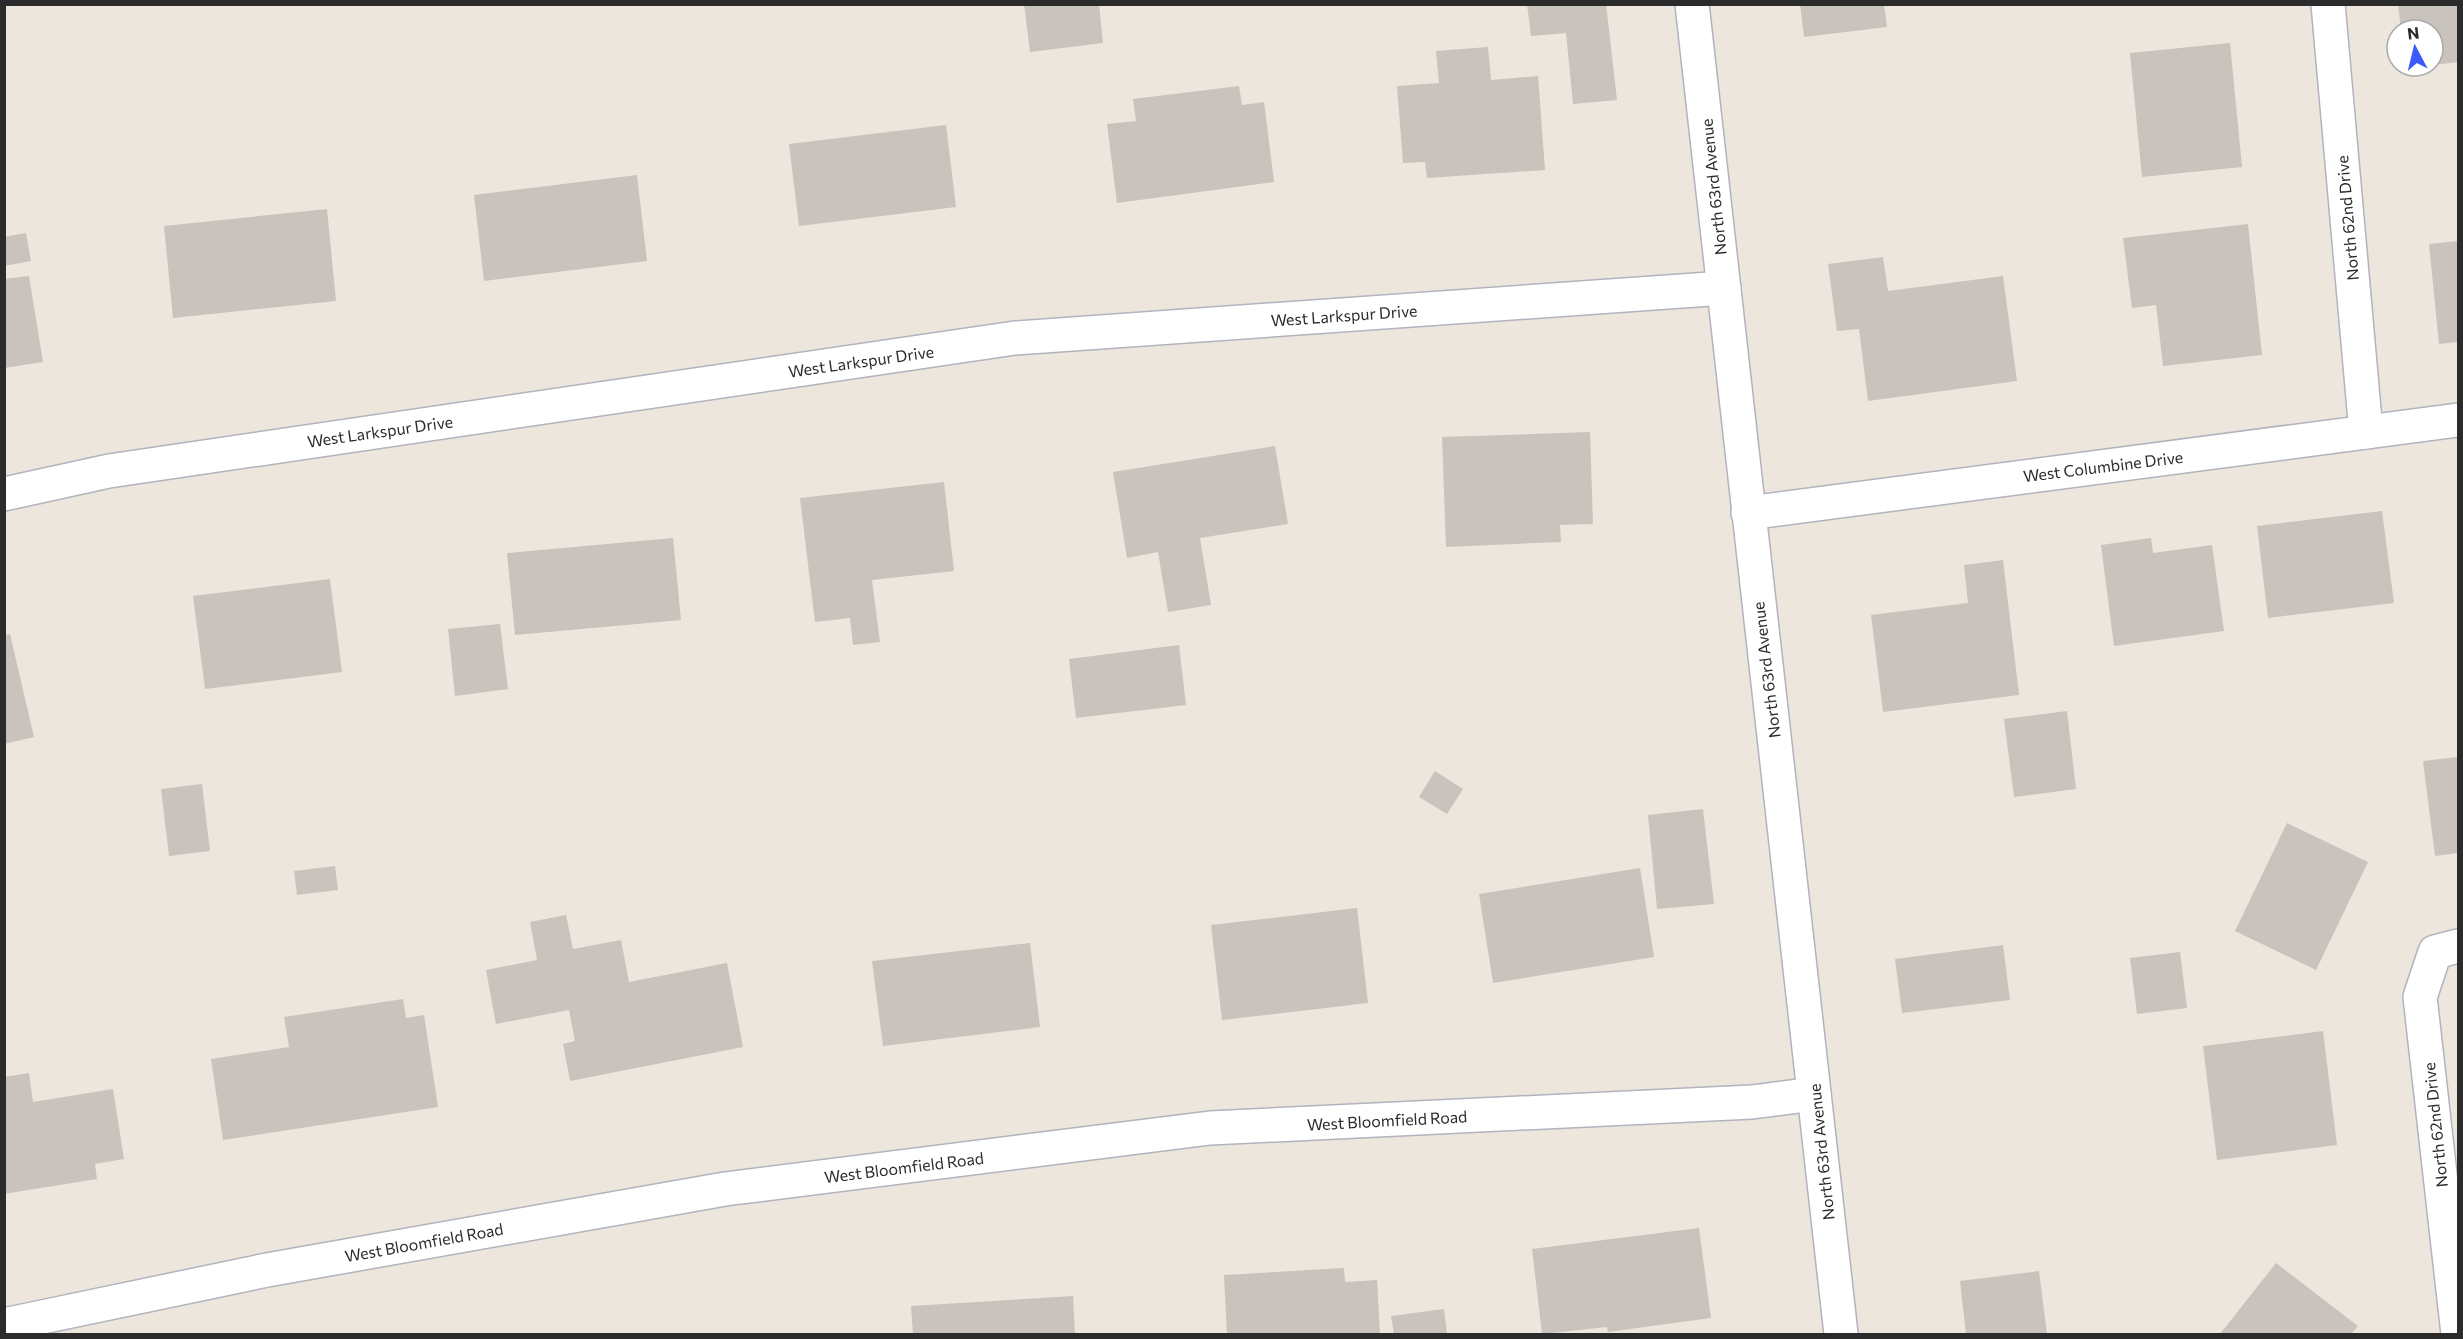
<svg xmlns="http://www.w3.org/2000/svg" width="2463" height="1339" viewBox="0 0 2463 1339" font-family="Commissioner,sans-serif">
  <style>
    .building { fill: #c8c3bc }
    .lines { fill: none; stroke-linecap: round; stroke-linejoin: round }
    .street-casing { stroke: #b1b3be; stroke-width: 36 }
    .secondary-casing { stroke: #b1b3be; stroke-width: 36 }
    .street { stroke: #fff; stroke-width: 33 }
    .secondary { stroke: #fff; stroke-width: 33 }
    .labels { text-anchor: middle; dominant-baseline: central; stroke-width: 5; stroke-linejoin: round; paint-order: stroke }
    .street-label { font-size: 16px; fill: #2b2b2b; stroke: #fff }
  </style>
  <rect width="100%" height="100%" fill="#ede6dd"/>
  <g class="building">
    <path d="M1024,4H1099L1103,43L1030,52Z"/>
    <path d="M1527,4H1606L1617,100L1573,104L1566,33L1531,36Z"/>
    <path d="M1800,4H1884L1887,27L1804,37Z"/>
    <path d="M2398,4H2458V62L2433,65V30H2401Z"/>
    <path d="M2230,43L2242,167L2142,177L2130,53Z"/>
    <path d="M1488,47L1491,80L1538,76L1545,170L1427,178L1425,162L1403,163L1397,86L1439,83L1436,51Z"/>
    <path d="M1239,86L1242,105L1264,102L1274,182L1117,203L1107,124L1136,121L1133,99Z"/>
    <path d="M946,125L956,207L799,226L789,144Z"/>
    <path d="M637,175L647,261L484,281L474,195Z"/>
    <path d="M327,209L336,301L173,318L164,226Z"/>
    <path d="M2248,224L2262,355L2163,366L2156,305L2132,308L2123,238Z"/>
    <path d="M26,233L31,261L4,266V237Z"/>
    <path d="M2458,241V342L2439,344L2429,244Z"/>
    <path d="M1883,257L1888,291L2003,276L2017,381L1868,401L1859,329L1837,331L1828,264Z"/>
    <path d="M29,276L43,362L4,368V279Z"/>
    <path d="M1590,432L1593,524L1560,525L1561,542L1446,547L1442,437Z"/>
    <path d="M1275,446L1288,524L1200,538L1211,605L1168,612L1158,552L1127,558L1113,472Z"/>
    <path d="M944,482L954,571L872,580L880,642L853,645L850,618L815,622L800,498Z"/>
    <path d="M2382,511L2394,603L2268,618L2257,526Z"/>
    <path d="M673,538L681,620L515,635L507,553Z"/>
    <path d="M2151,538L2153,553L2212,545L2224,631L2114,646L2101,545Z"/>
    <path d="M2003,560L2019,695L1883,712L1871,615L1968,603L1964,565Z"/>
    <path d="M330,579L342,672L205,689L193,596Z"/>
    <path d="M500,624L508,689L455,696L448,629Z"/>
    <path d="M10,634L34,737L4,744V635Z"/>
    <path d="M1179,645L1186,705L1076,718L1069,659Z"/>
    <path d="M2067,711L2076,789L2014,797L2004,719Z"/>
    <path d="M2458,757V853L2435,856L2423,761Z"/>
    <path d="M1435,771L1463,789L1447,814L1419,797Z"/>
    <path d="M202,784L210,851L169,856L161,789Z"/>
    <path d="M1703,809L1714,904L1657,909L1648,815Z"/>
    <path d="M2287,823L2368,862L2316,970L2235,931Z"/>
    <path d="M335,866L338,890L297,895L294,871Z"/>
    <path d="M1640,868L1654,957L1493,983L1479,894Z"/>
    <path d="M1357,908L1368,1003L1222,1020L1211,925Z"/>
    <path d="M566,915L573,949L621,940L629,982L727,963L743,1047L570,1081L563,1044L575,1041L569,1010L496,1024L486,970L537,960L530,922Z"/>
    <path d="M1030,943L1040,1027L883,1046L872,961Z"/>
    <path d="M2003,945L2010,1000L1902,1013L1895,959Z"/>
    <path d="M2180,952L2187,1008L2137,1014L2130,958Z"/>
    <path d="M403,999L406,1018L424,1015L438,1107L223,1140L211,1059L289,1047L284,1017Z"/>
    <path d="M2323,1031L2337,1145L2217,1160L2203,1046Z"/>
    <path d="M29,1073L33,1102L113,1089L124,1159L95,1164L97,1179L4,1194V1077Z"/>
    <path d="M1699,1228L1711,1318L1608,1332L1607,1327L1542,1334L1532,1249Z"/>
    <path d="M2276,1263L2358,1326L2351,1334H2220Z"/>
    <path d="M1344,1268L1345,1282L1377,1280L1380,1334H1227L1224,1275Z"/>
    <path d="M2039,1271L2047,1334H1966L1960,1281Z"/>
    <path d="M1073,1296L1075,1334H913L911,1306Z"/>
    <path d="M1444,1309L1447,1334H1394L1391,1316Z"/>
  </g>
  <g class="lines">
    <defs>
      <g id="street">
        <path d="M2328,4L2366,432"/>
        <path d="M4,494L109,471L1015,338L1724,288"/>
        <path d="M1748,513L2458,420"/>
        <path d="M4,1325L267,1270L725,1189L1210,1128L1752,1102L1814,1094"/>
        <path d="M2458,1334L2420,997L2435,952L2458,946"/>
      </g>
      <path id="secondary" d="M1692,4L1841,1334"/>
    </defs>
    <use href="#street" class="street-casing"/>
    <use href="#secondary" class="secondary-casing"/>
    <use href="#street" class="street"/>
    <use href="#secondary" class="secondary"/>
  </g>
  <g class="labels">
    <g class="street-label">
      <text transform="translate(1713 187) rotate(-96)">North 63rd Avenue</text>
      <text transform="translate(2347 218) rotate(-95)">North 62nd Drive</text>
      <text transform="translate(1344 315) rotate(-4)">West Larkspur Drive</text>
      <text transform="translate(861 361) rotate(-8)">West Larkspur Drive</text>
      <text transform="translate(380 431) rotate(-8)">West Larkspur Drive</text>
      <text transform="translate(2103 466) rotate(-7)">West Columbine Drive</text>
      <text transform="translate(1766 670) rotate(-97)">North 63rd Avenue</text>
      <text transform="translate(1387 1120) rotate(-3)">West Bloomfield Road</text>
      <text transform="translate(2435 1125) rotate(-96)">North 62nd Drive</text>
      <text transform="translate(1821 1152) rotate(-96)">North 63rd Avenue</text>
      <text transform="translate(904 1167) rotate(-7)">West Bloomfield Road</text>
      <text transform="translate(424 1242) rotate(-10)">West Bloomfield Road</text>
    </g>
  </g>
  <rect width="2463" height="1339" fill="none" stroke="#2b2b2b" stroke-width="12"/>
  <g transform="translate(2415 48) rotate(353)"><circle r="28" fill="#ffffff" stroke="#aaaaaa" stroke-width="1.5"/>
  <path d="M0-4.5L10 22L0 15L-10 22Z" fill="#3c59fa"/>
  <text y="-9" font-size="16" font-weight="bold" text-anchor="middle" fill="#2b2b2b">N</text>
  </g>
</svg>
